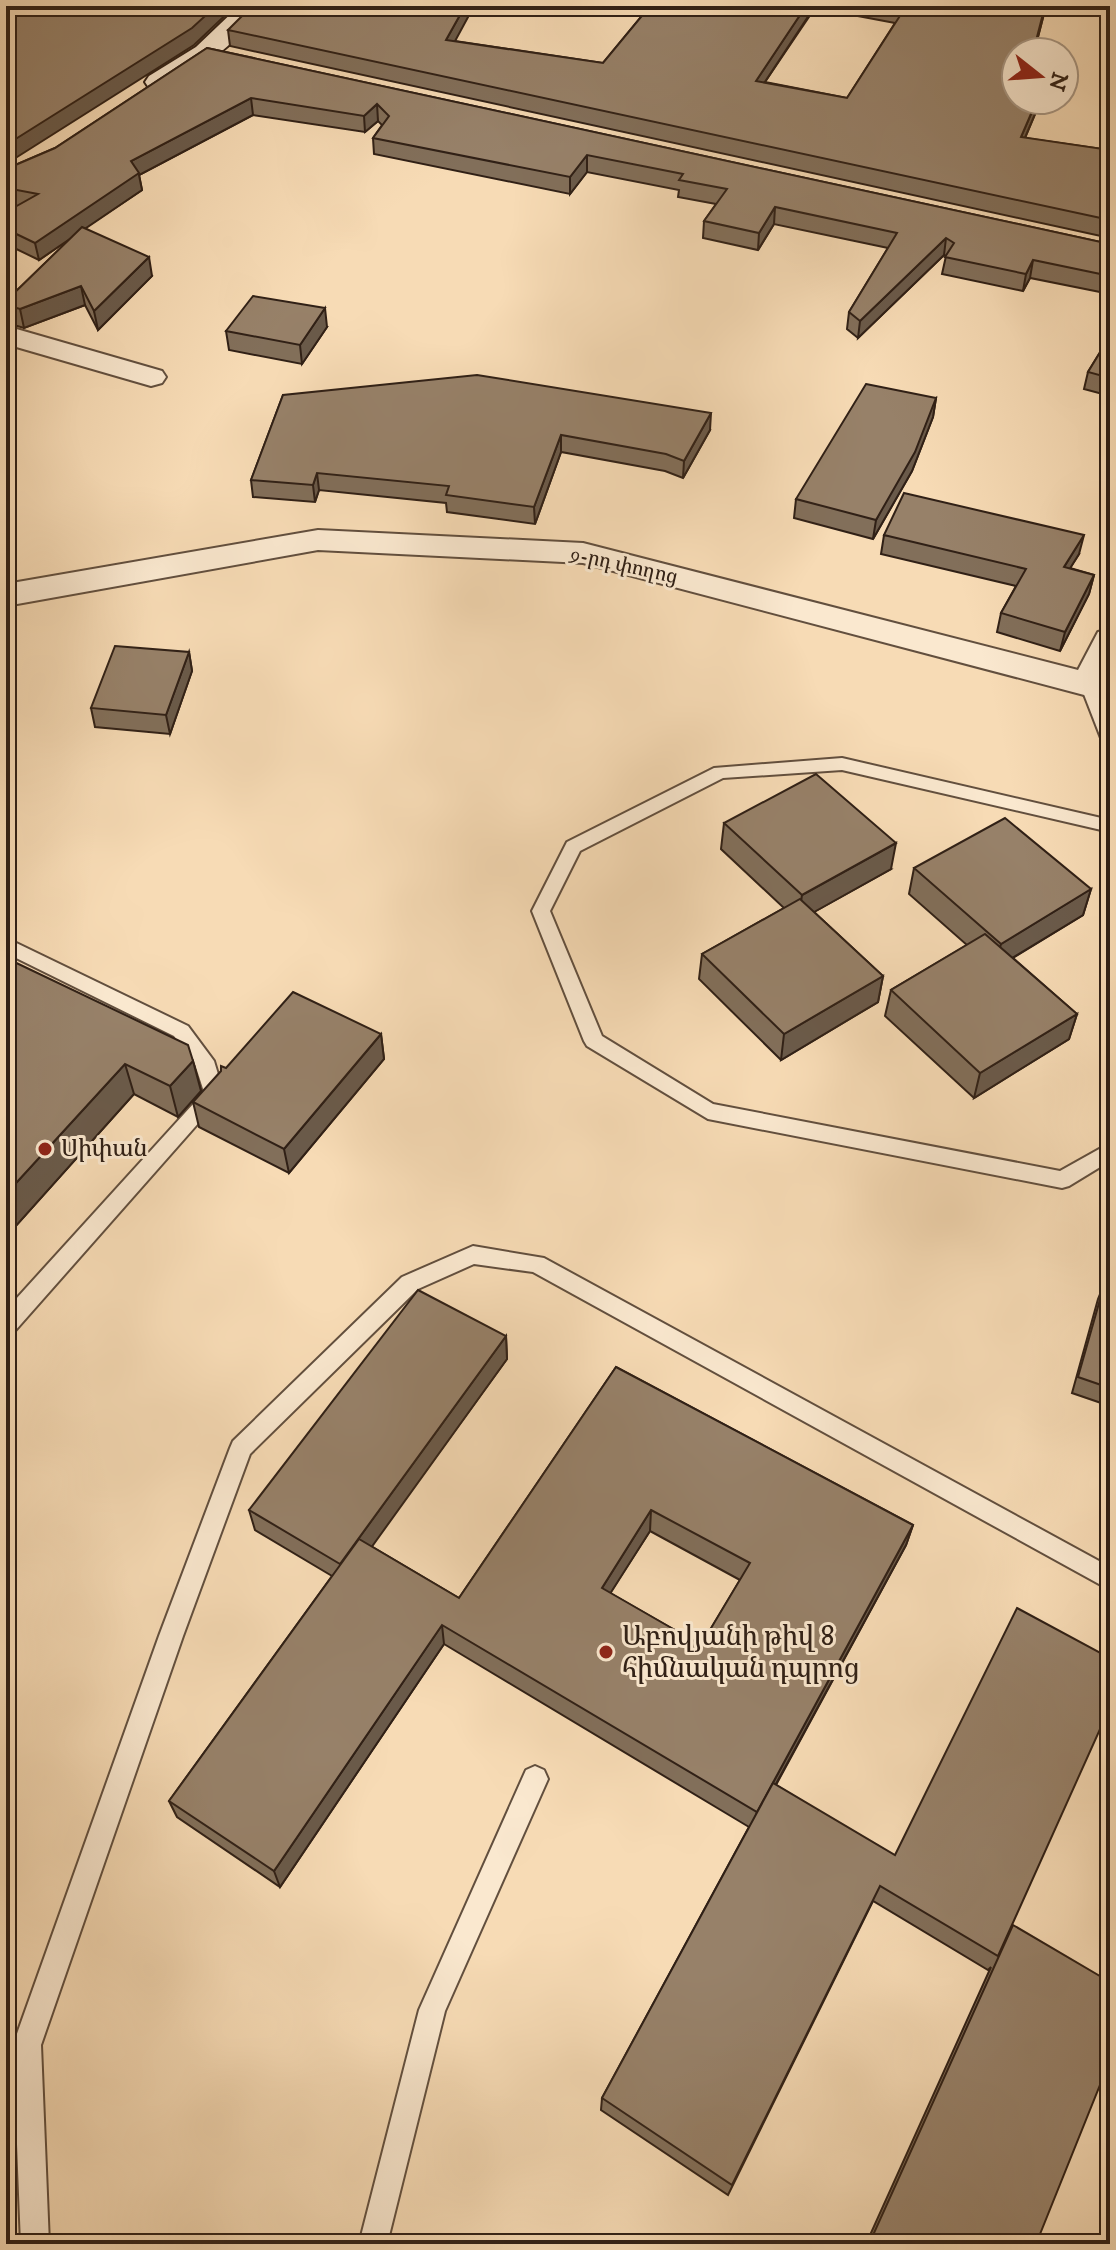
<svg xmlns="http://www.w3.org/2000/svg" width="1116" height="2250" viewBox="0 0 1116 2250" font-family="'IM FELL DW Pica','Noto Serif Armenian',serif">
  <style>
    .lines { fill: none; stroke-linecap: round; stroke-linejoin: round }
    .lane-casing { stroke: #624f3e; stroke-width: 4 }
    .street-casing { stroke: #624f3e; stroke-width: 4 }
    .secondary-casing { stroke: #302016; stroke-width: 4 }
    .lane { fill: #fae8cf; fill-rule: evenodd }
    .street { fill: #fae8cf; fill-rule: evenodd }
    .secondary { fill: #fae8cf; fill-rule: evenodd }
    .wall { fill: #826f5a; stroke: #302016; stroke-width: 2; fill-rule: evenodd }
    .shaded-wall { fill: #6a5a4a; stroke: #302016; stroke-width: 2 }
    .building { fill: #978169; stroke: #302016; stroke-width: 2; fill-rule: evenodd }
    .poi-dot { fill: #8f2418; stroke: #fae8cf; stroke-width: 3 }
    .labels { text-anchor: middle; dominant-baseline: central; stroke-width: 6; stroke-linejoin: round; paint-order: stroke }
    .far-street-label { font-size: 20px; fill: #302016; stroke: #fae8cf }
    .poi-label { font-size: 24px; fill: #302016; stroke: #fae8cf; text-anchor: start }
    .near-poi-label { font-size: 28px; fill: #302016; stroke: #fae8cf; text-anchor: start }
  </style>
  <rect width="100%" height="100%" fill="#f7dbb5"/>
  <filter id="stains"><feTurbulence type="fractalNoise" baseFrequency=".0025" numOctaves="4"/><feColorMatrix values="0 0 0 0 .2 0 0 0 0 .09 0 0 0 0 .02 0 0 0 .5 -.17"/></filter>
  <radialGradient id="worn" r=".72"><stop offset=".6" stop-color="#630" stop-opacity="0"/><stop offset="1" stop-color="#630" stop-opacity=".3"/></radialGradient>
  <g class="lines">
    <defs>
      <g id="lane">
        <path d="M1088,678C1107,685 1110,726 1110,744L1101,738L1080,684Z"/>
        <path d="M842,758L1110,820V832L842,770L723,778L580,851L550,911L602,1036L713,1104L1060,1171L1110,1143V1161L1069,1186L1062,1188L708,1119L587,1046L584,1041L532,911L567,842L714,768Z"/>
        <path d="M6,938L188,1026L214,1061L224,1094L14,1332L6,1334V1310L204,1092L195,1064L174,1036L6,953Z"/>
        <path d="M473,1246L544,1258L1110,1567V1590L533,1272L474,1264L418,1289L250,1454L183,1636L41,2045L49,2244H21L13,2045L159,1636L230,1448L233,1441L402,1277Z"/>
        <path d="M535,1766L544,1770L548,1779L445,2011L387,2244H359L419,2010L526,1770Z"/>
      </g>
      <g id="street">
        <path d="M6,326L162,371L166,377L162,383L151,386L6,344Z"/>
        <path d="M318,530L583,543L1078,670L1098,632L1110,629V675L1100,692L1088,696L583,563L318,550L6,606V584Z"/>
      </g>
      <path id="secondary" d="M239,6H266C248,31 179,95 149,88L145,82L149,76L196,47Z"/>
    </defs>
    <use href="#lane" class="lane-casing"/>
    <use href="#street" class="street-casing"/>
    <use href="#secondary" class="secondary-casing"/>
    <use href="#lane" class="lane"/>
    <use href="#street" class="street"/>
    <use href="#secondary" class="secondary"/>
  </g>
  <g class="wall">
    <path d="M650,6H1046L1037,41L1061,45L1059,52H1016L1041,100L1025,138L1110,150V238L230,46L228,30L455,41L603,63ZM815,8L895,23L847,98L765,82Z"/>
    <path d="M207,48L1110,244V294L1030,278L1023,291L942,274L946,256L944,255L858,338L847,329L849,312L888,248L774,224L758,250L703,238L704,221L716,204L678,197L679,190L587,172L570,194L374,154L373,138L382,125L378,121L365,132L253,115L139,175L142,190L85,228L152,276L98,330L85,305L24,328L7,323L6,301L71,238L39,260L6,244V212L17,206L6,204V169L55,148Z"/>
    <path d="M327,327L302,364L229,350L226,331Z"/>
    <path d="M1110,336V396L1084,389L1088,372Z"/>
    <path d="M283,395L710,430L683,478L665,471L561,452L535,524L447,512L446,503L319,490L315,502L253,497L251,480Z"/>
    <path d="M936,398L933,417L912,471L873,539L794,518L796,499Z"/>
    <path d="M884,535L1079,554L1070,568L1094,575L1089,594L1060,651L997,632L1001,613L1016,586L881,554Z"/>
    <path d="M189,652L192,671L170,734L95,727L91,708Z"/>
    <path d="M724,823L891,869L814,912L883,976L878,1002L781,1060L699,979L702,954L784,908L721,849Z"/>
    <path d="M914,868L1091,889L1083,915L1013,958L1077,1014L1069,1039L974,1098L885,1016L891,990L967,945L909,894Z"/>
    <path d="M6,958L193,1061L201,1091L178,1117L134,1094L6,1237Z"/>
    <path d="M381,1034L384,1059L289,1173L199,1127L193,1102Z"/>
    <path d="M1105,1282L1110,1284V1406L1072,1393L1098,1299Z"/>
    <path d="M506,1336L507,1359L371,1546L459,1598L616,1367L913,1525L906,1545L776,1785L1010,1928L1036,2244H866L991,1967L988,1970L873,1901L728,2195L601,2110L602,2098L749,1827L444,1644L280,1887L177,1817L169,1801L332,1576L255,1530L249,1510ZM650,1531L740,1580L701,1645L610,1593Z"/>
  </g>
  <g class="shaded-wall">
    <path d="M216,6H235L194,45L6,164V145Z"/>
    <path d="M465,6H474L447,56L446,40Z"/>
    <path d="M806,6H815L755,97L756,81Z"/>
    <path d="M1045,6H1046L1034,52L1036,41Z"/>
    <path d="M251,98L253,115L139,175L142,190L39,260L35,243L131,161Z"/>
    <path d="M1037,100H1041L1018,154L1021,137Z"/>
    <path d="M377,104L378,121L365,132L364,116Z"/>
    <path d="M587,155V172L570,194V177Z"/>
    <path d="M775,207L774,224L758,250L759,233Z"/>
    <path d="M946,238L944,255L858,338L860,321Z"/>
    <path d="M149,257L152,276L98,330L94,311Z"/>
    <path d="M1033,260L1030,278L1023,291L1026,274Z"/>
    <path d="M81,286L85,305L24,328L20,309Z"/>
    <path d="M325,308L327,327L302,364L300,345Z"/>
    <path d="M936,398L933,417L912,471L873,539L876,520Z"/>
    <path d="M711,413L710,430L683,478L684,461Z"/>
    <path d="M561,435V452L535,524L534,507Z"/>
    <path d="M317,473L319,490L315,502L313,485Z"/>
    <path d="M1084,535L1079,554L1059,586L1064,567Z"/>
    <path d="M1094,575L1089,594L1060,651L1065,632Z"/>
    <path d="M189,652L192,671L170,734L166,715Z"/>
    <path d="M896,843L891,869L798,921L802,895Z"/>
    <path d="M1091,889L1083,915L994,969L1001,944Z"/>
    <path d="M883,976L878,1002L781,1060L784,1034Z"/>
    <path d="M1077,1014L1069,1039L974,1098L980,1073Z"/>
    <path d="M381,1034L384,1059L289,1173L284,1149Z"/>
    <path d="M193,1061L201,1091L178,1117L170,1086Z"/>
    <path d="M125,1064L134,1094L6,1237V1194Z"/>
    <path d="M506,1336L507,1359L345,1584L340,1564Z"/>
    <path d="M651,1510L650,1531L601,1608L602,1588Z"/>
    <path d="M913,1525L906,1545L752,1828L757,1812Z"/>
    <path d="M442,1625L444,1644L280,1887L274,1871Z"/>
  </g>
  <g class="building">
    <path d="M35,6H216L192,28L6,145V18Z"/>
    <path d="M252,6H465L446,40L603,63L650,6H806L756,81L847,98L905,8L894,6H1045L1036,41L1061,45L1058,52H1016V100H1037L1021,137L1110,150V220L228,30Z"/>
    <path d="M207,48L1110,244V276L1033,260L1026,274L945,257L954,243L946,238L860,321L849,312L897,233L775,207L759,233L704,221L727,189L679,180L683,174L587,155L570,177L373,138L389,116L377,104L364,116L251,98L131,161L139,173L35,243L6,229V212L38,194L6,188V169L55,148Z"/>
    <path d="M82,227L149,257L94,311L81,286L20,309L6,305V301Z"/>
    <path d="M253,296L325,308L300,345L226,331Z"/>
    <path d="M1110,336V378L1088,372Z"/>
    <path d="M477,375L711,413L684,461L666,454L561,435L534,507L446,495L449,486L317,473L313,485L251,480L283,395Z"/>
    <path d="M866,384L936,398L915,452L876,520L796,499Z"/>
    <path d="M904,493L1084,535L1064,567L1094,575L1065,632L1001,613L1026,569L884,535Z"/>
    <path d="M115,646L189,652L166,715L91,708Z"/>
    <path d="M816,774L896,843L802,895L724,823Z"/>
    <path d="M1005,818L1091,889L1001,944L914,868Z"/>
    <path d="M800,899L883,976L784,1034L702,954Z"/>
    <path d="M985,934L1077,1014L980,1073L891,990Z"/>
    <path d="M6,958L188,1045L193,1061L170,1086L125,1064L6,1194Z"/>
    <path d="M293,992L381,1034L284,1149L193,1102L221,1071V1066L226,1068Z"/>
    <path d="M1105,1282L1110,1284V1388L1078,1377Z"/>
    <path d="M418,1290L506,1336L340,1564L249,1510Z"/>
    <path d="M616,1367L913,1525L757,1812L442,1625L274,1871L169,1801L359,1539L459,1598ZM651,1510L750,1563L701,1645L602,1588Z"/>
    <path d="M1017,1608L1110,1658V1707L998,1956L880,1886L732,2185L602,2098L773,1783L895,1855Z"/>
    <path d="M1013,1925L1110,1982V2060L1036,2244H869Z"/>
  </g>
  <g class="poi-dot">
    <circle cx="45" cy="1149" r="8"/>
    <circle cx="606" cy="1652" r="8"/>
  </g>
  <g class="labels">
    <g class="far-street-label">
      <text transform="translate(624 566) rotate(13)">9-րդ փողոց</text>
    </g>
    <g class="poi-label">
      <text x="61" y="1149">Սիփան</text>
    </g>
    <g class="near-poi-label">
      <text x="622" y="1636">Աբովյանի թիվ 8<tspan x="622" dy="32">հիմնական դպրոց</tspan></text>
    </g>
  </g>
  <rect width="1116" height="2250" fill="none" stroke="#f7dbb5" stroke-width="32"/>
  <rect x="8" y="8" width="1100" height="2234" fill="none" stroke="#302016" stroke-width="4"/>
  <rect x="16" y="16" width="1084" height="2218" fill="none" stroke="#302016" stroke-width="2"/>
  <g transform="translate(1040 76) rotate(107)"><circle r="38" fill="#fae8cf" stroke="#a99885" stroke-width="2"/>
  <path d="M0-6L14 30L0 20L-14 30Z" fill="#8f2418"/>
  <text y="-12" font-size="22" font-weight="bold" text-anchor="middle" fill="#302016">N</text>
  </g>
  <rect width="100%" height="100%" filter="url(#stains)"/>
  <rect width="100%" height="100%" fill="url(#worn)"/>
</svg>
